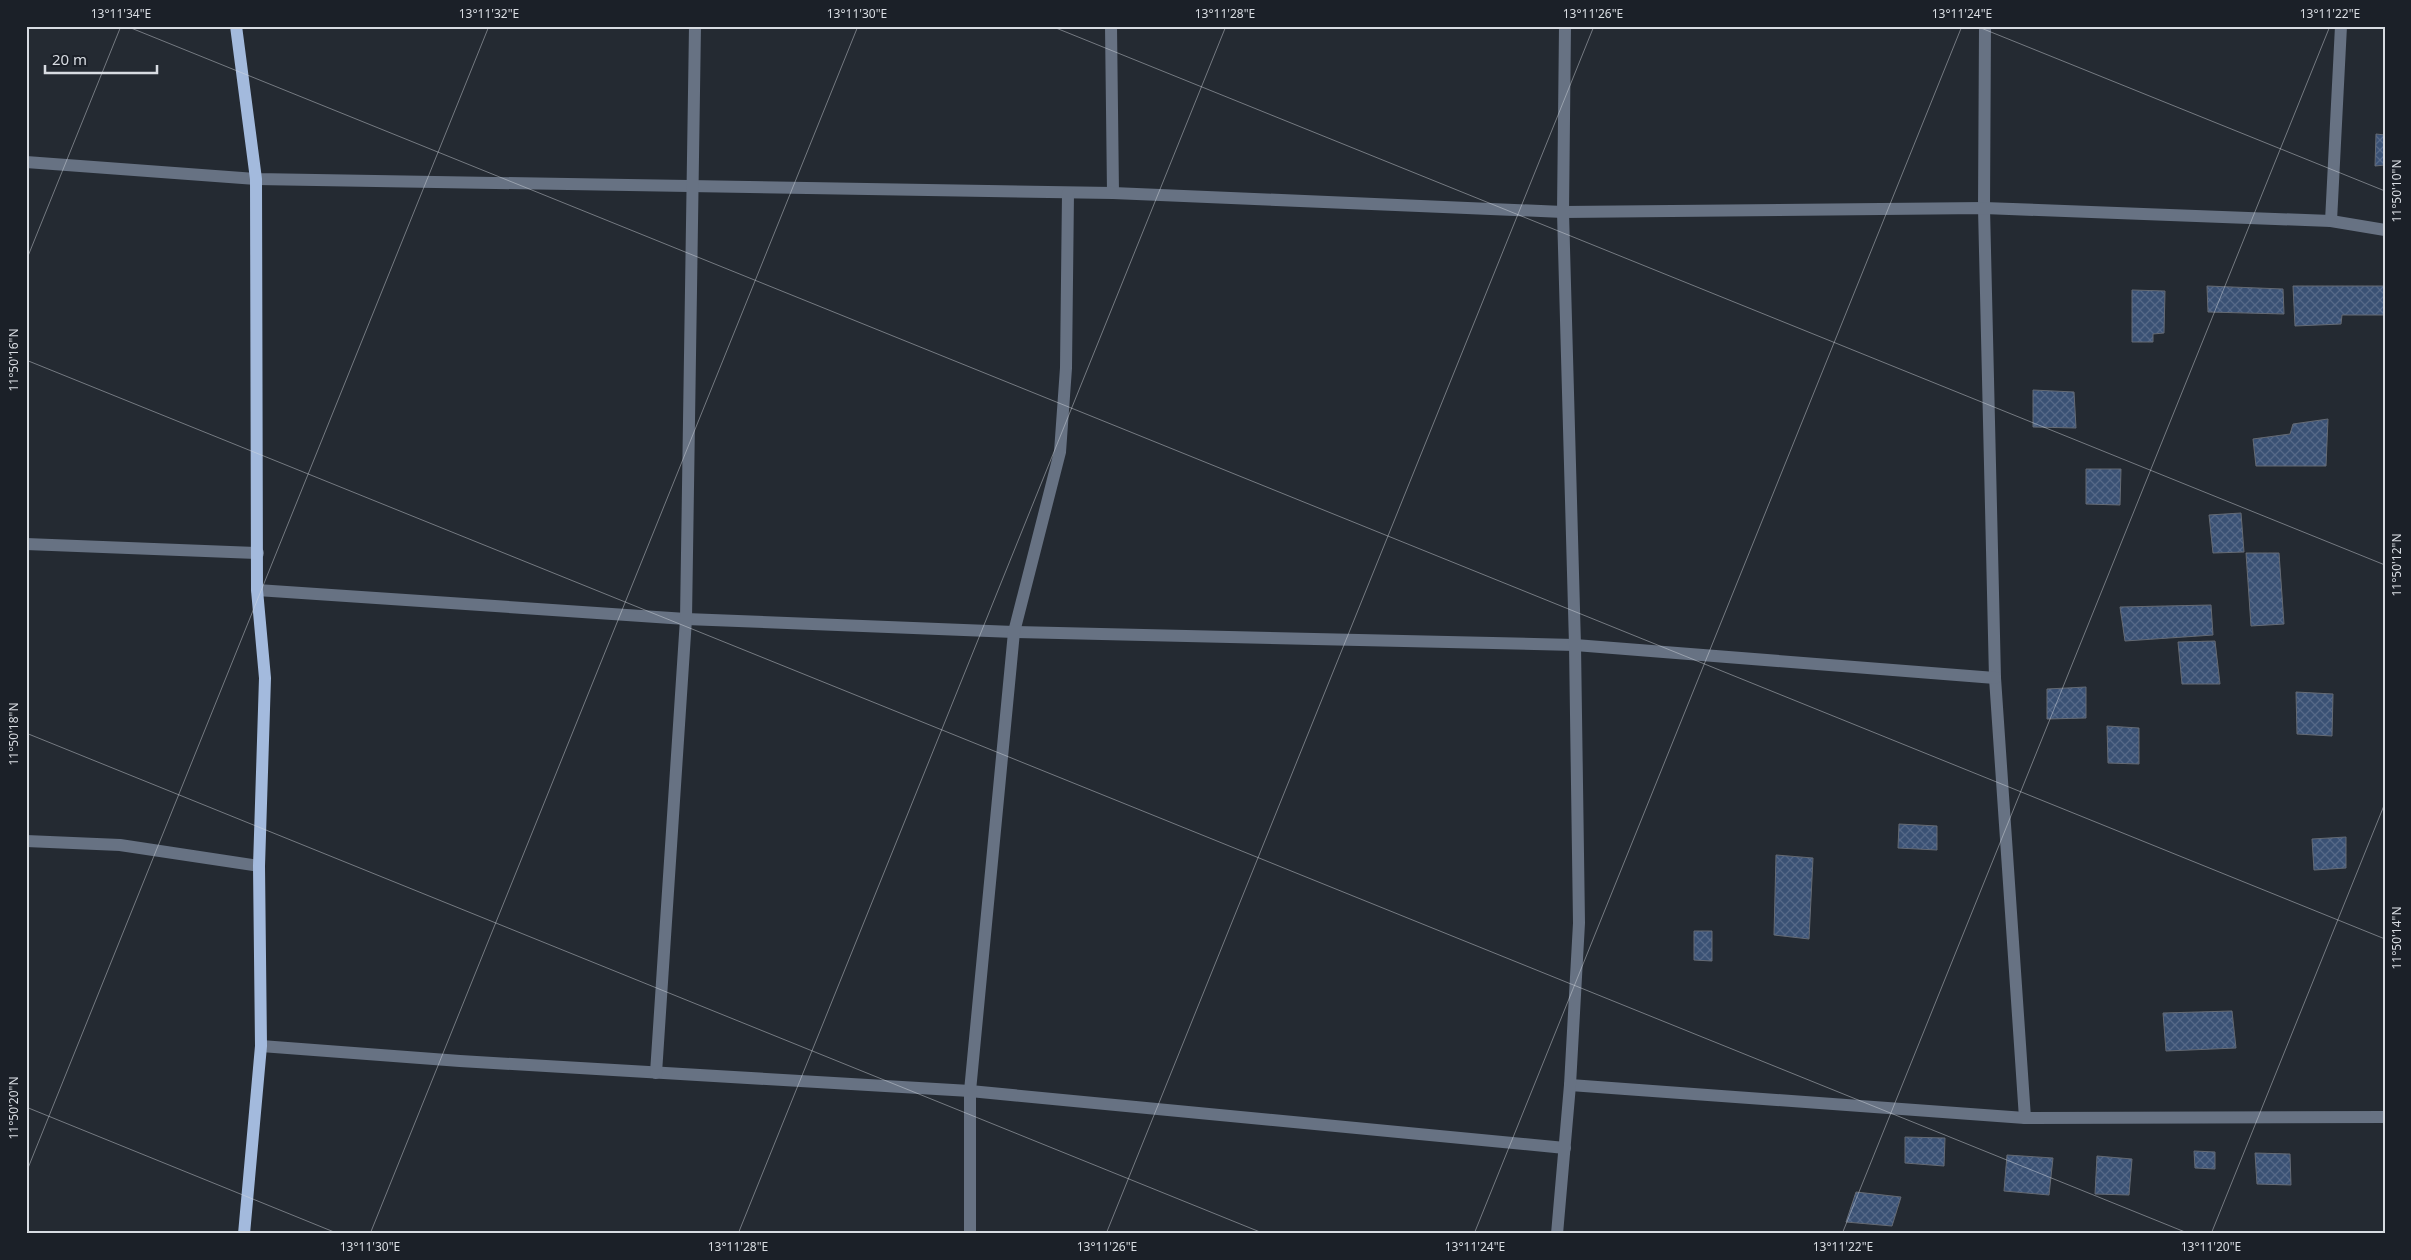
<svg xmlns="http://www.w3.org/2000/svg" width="2411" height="1260" viewBox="0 0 2411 1260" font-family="'Noto Sans',sans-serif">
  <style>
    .building { fill: url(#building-cross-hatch); stroke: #646a74 }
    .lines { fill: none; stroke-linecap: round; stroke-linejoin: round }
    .minor { stroke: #677283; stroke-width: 12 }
    .major { stroke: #a3badd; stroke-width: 12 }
    .ticks { fill: none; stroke: #d8dce2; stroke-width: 1; stroke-opacity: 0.45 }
    .neatline { fill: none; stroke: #d8dce2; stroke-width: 2 }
    .ticks-label { font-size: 12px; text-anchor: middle; fill: #d8dce2 }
  </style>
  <defs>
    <pattern id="building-cross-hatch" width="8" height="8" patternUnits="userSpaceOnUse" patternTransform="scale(1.25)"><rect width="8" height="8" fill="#3a5174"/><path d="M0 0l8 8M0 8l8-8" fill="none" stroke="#566988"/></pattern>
  </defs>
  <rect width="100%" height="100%" fill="#242a32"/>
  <g class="building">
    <path d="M2376,134L2385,135V165L2375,166Z"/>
    <path d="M2207,286L2283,289L2284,314L2208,312Z"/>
    <path d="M2293,286H2385V315H2342L2341,324L2295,326Z"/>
    <path d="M2132,290L2165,291L2164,333L2153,334V342H2132Z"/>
    <path d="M2033,390L2074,392L2076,428L2033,427Z"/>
    <path d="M2328,419L2326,466H2256L2253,439L2290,434L2293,424Z"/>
    <path d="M2086,469H2121L2120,505L2086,504Z"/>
    <path d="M2241,513L2244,552L2213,553L2209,515Z"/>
    <path d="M2246,553H2279L2284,624L2251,626Z"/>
    <path d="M2211,605L2213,635L2125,641L2120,607Z"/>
    <path d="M2215,641L2220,684H2182L2178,642Z"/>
    <path d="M2086,687V718L2047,719V689Z"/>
    <path d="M2296,692L2333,694L2332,736L2297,734Z"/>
    <path d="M2107,726L2139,728V764L2108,763Z"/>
    <path d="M1899,824L1937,826V850L1898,848Z"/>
    <path d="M2346,837V868L2314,870L2312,839Z"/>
    <path d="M1776,855L1813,858L1809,939L1774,935Z"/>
    <path d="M1694,931H1712V961L1694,960Z"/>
    <path d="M2232,1011L2236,1048L2166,1051L2163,1013Z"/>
    <path d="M1905,1137L1945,1138L1944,1166L1905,1163Z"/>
    <path d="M2194,1151L2215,1152V1169L2195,1168Z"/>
    <path d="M2255,1153L2290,1154L2291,1185L2257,1184Z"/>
    <path d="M2007,1155L2053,1158L2049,1195L2004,1191Z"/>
    <path d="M2097,1156L2132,1159L2129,1195L2095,1194Z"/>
    <path d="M1856,1192L1901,1197L1892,1226L1846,1222Z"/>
  </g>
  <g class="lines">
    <g class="minor">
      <path d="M1111,26L1113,193"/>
      <path d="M1985,26L1984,208L1995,678L2025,1118"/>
      <path d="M26,162L256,179L1113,193L1563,212L1984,208L2331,221L2385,230"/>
      <path d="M2331,221L2341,26"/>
      <path d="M26,544L258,553"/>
      <path d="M257,590L686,619L1014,632L1575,645L1995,678"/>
      <path d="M26,841L120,845L259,866"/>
      <path d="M261,1046L460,1061L970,1091L1565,1148"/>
      <path d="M656,1073L686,619L695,26"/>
      <path d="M1570,1085L2025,1118L2385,1117"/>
      <path d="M970,1234V1091L1014,632L1060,452L1066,368L1068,193"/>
      <path d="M1557,1234L1570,1085L1579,923L1575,645L1563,212L1565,26"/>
    </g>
    <path class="major" d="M236,26L256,179L257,590L265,678L259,866L261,1046L244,1234"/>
  </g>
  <path class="ticks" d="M126,26L2385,939M1051,26L2385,565M1976,26L2385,191M26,261L121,26M26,360L2190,1234M26,733L1265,1234M26,1107L339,1234M26,1173L489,26M370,1234L858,26M738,1234L1226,26M1106,1234L1594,26M1474,1234L1962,26M1842,1234L2330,26M2211,1234L2385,803"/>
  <rect width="2411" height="1260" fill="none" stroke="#1b2028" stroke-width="55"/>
  <path d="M45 65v8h112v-8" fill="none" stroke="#d8dce2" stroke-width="2.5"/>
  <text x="52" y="65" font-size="15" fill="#d8dce2" stroke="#1b2028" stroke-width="4" paint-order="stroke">20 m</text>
  <rect x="28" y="28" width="2356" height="1204" class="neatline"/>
  <g class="ticks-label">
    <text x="121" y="18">13°11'34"E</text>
    <text x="489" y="18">13°11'32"E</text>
    <text x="857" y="18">13°11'30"E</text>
    <text x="1225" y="18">13°11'28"E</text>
    <text x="1593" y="18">13°11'26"E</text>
    <text x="1962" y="18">13°11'24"E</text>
    <text x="2330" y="18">13°11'22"E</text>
    <text transform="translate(2397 191) rotate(-90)" y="4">11°50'10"N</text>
    <text transform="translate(14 360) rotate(-90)" y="4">11°50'16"N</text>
    <text transform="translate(2397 565) rotate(-90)" y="4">11°50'12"N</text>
    <text transform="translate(14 734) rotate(-90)" y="4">11°50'18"N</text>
    <text transform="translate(2397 938) rotate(-90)" y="4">11°50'14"N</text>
    <text transform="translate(14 1108) rotate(-90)" y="4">11°50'20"N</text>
    <text x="370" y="1251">13°11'30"E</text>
    <text x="738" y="1251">13°11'28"E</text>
    <text x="1107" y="1251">13°11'26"E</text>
    <text x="1475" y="1251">13°11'24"E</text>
    <text x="1843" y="1251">13°11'22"E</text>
    <text x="2211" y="1251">13°11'20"E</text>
  </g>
</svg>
